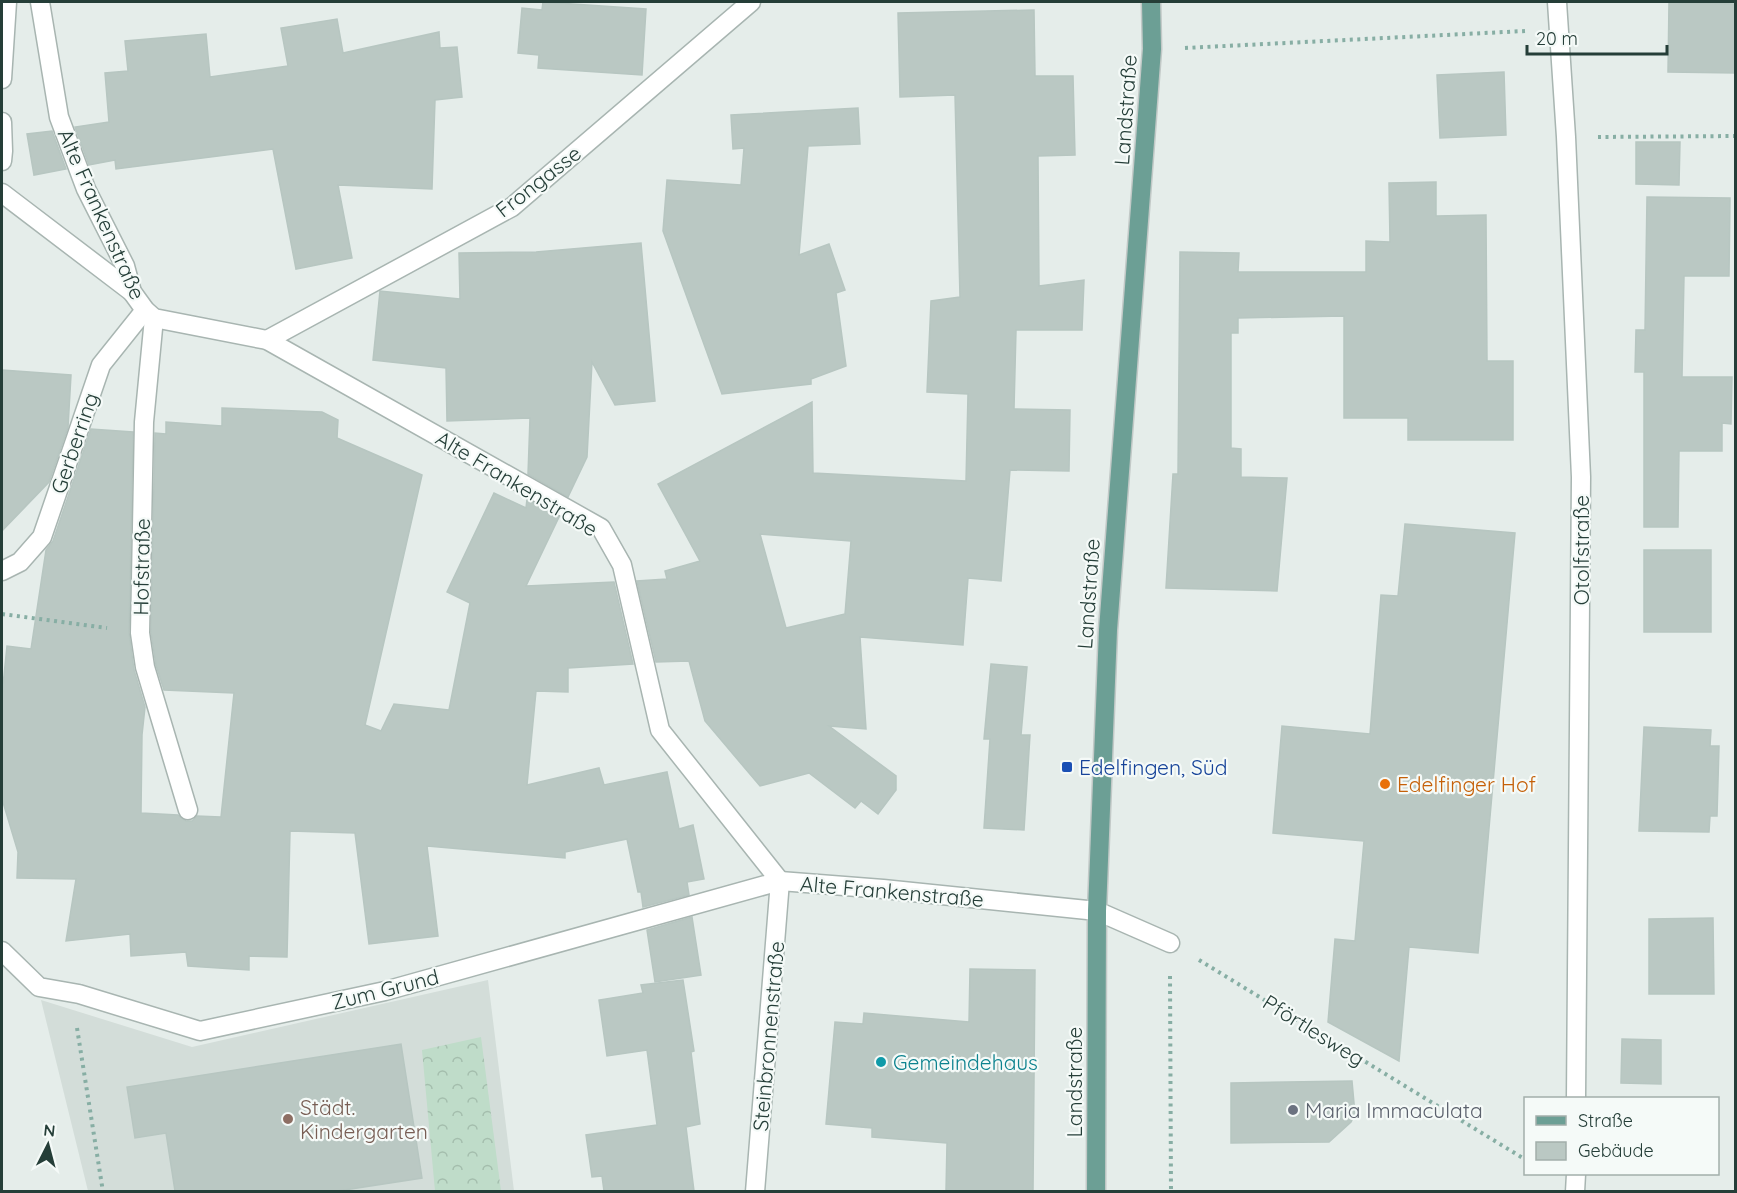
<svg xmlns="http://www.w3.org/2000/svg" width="1737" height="1193" viewBox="0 0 1737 1193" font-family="Quicksand,sans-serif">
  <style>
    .built { fill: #d3ddd9 }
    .forest { fill: url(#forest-crowns) }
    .building { fill: #bac8c3; stroke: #b7c6c1; stroke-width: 1.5; fill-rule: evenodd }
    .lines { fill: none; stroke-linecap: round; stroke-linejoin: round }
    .minor-casing { stroke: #a8b5b1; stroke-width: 21 }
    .major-casing { stroke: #c2c9c7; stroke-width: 21 }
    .path { stroke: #87aea4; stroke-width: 4; stroke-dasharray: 3 4.5; stroke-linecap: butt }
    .minor { stroke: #fff; stroke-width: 18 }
    .major { stroke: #6c9f95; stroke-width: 18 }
    .transit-dot { fill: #1a4fb4; stroke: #f5faf8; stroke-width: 2 }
    .food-dot { fill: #e8710a; stroke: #f5faf8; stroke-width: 2 }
    .culture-dot { fill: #0f9aa8; stroke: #f5faf8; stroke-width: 2 }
    .worship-dot { fill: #6b7280; stroke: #f5faf8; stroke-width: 2 }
    .education-dot { fill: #8d6e63; stroke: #f5faf8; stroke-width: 2 }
    .labels { text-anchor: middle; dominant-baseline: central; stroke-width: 4.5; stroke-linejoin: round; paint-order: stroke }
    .street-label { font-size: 21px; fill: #253e38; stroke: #f5faf8 }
    .transit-label { font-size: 21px; fill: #164399; stroke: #f5faf8; text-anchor: start }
    .food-label { font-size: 21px; fill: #c56008; stroke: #f5faf8; text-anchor: start }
    .culture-label { font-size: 21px; fill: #0d838f; stroke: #f5faf8; text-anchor: start }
    .education-label { font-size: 21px; fill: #785e54; stroke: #f5faf8; text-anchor: start }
    .worship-label { font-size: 21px; fill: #5b616d; stroke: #f5faf8; text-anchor: start }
  </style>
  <defs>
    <pattern id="forest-crowns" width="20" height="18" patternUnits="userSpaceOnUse" patternTransform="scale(1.5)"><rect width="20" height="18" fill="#bfdcc9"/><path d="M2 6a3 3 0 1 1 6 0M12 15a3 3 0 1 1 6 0" fill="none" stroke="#a4bead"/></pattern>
  </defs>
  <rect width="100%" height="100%" fill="#e5edea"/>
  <path class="built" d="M488,980L514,1191H88L41,1000L192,1047Z"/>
  <path class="forest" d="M481,1037L501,1191H435L422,1050Z"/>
  <g class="building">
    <path d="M543,2L646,9L642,75L538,68L539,55L518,53L522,8L542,10Z"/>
    <path d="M1669,2L1736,4V73L1668,72Z"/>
    <path d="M1034,10L1035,76H1073L1075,155L1038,156L1039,286L1084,280L1082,330H1016L1014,409L1070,410L1069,471L1010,470L1001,581L968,578L963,645L860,637L866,729L829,726L896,776V790L878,814L861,801L855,808L809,773L760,786L705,721L689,661L656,662L637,581L667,579L665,571L700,561L658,484L812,402L813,473L966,481L968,394L927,392L931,301L960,297L955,95L900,97L898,13ZM760,534L851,541L845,614L786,628Z"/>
    <path d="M337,19L343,53L439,32L440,48L457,47L462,97L435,100L432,189L338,185L352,258L296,269L273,149L116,169L115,160L89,165L75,127L109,122L105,73L128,71L125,41L206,34L210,77L288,66L281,28Z"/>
    <path d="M1504,72L1506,135L1440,138L1437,75Z"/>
    <path d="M858,108L860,144L808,146L799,255L829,244L845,290L836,293L846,366L811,379V384L722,394L663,231L667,180L741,185L744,148L733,149L731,115Z"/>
    <path d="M52,131L66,169L34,175L27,134Z"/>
    <path d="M1636,142H1680L1679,185L1636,184Z"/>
    <path d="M1436,182V216L1486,215L1487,361H1513V440H1408V418H1344V316L1238,318V333H1231V448L1241,449V477L1287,478L1277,591L1166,588L1173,474H1178L1180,252L1239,253L1238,272H1366V241L1390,242L1389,183Z"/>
    <path d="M1647,197L1730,198L1729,276H1684L1682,377H1732L1731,424L1722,423V451H1679L1678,527H1644V372H1635L1636,330H1645Z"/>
    <path d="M641,243L655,401L615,405L592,362L587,457L568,497L528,474L530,418L447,421L446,368L373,360L380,291L460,299L459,253L536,252Z"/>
    <path d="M2,370L71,375L68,427L49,482L2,531Z"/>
    <path d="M222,408L322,412L338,420L337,438L422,475L365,725L381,731L394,704L449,710L470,603L447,592L494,493L526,508L527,499L559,517L526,586L614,582L633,664L568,668V692L536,691L527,785L599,768L604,785L667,772L679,829L693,825L704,879L687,882L689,895L643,907L641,892H638L627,839L565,852V858L427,846L438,936L369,944L355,833L290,831L287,957L249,956V970L188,966L186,952L131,956L130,934L66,941L76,879L17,878L18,852L2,799V695L7,646L31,649L46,550L53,541L91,429L133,432L129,633L134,670L145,707L142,735L141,813L178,815L186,821H192L197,816L221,817L234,693L164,690L156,665L151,632L155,433L166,434V422L222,426Z"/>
    <path d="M1405,524L1515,533L1478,953L1409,947L1399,1061L1328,1022L1335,939L1355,941L1364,841L1273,833L1282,726L1370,734L1381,595L1398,596Z"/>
    <rect x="1644" y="550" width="67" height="82"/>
    <path d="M991,664L1027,667L1021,735H1030L1024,830L984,828L990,739H984Z"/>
    <path d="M1644,727L1711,730L1710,746H1719L1717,816H1710L1709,832L1639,831Z"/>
    <path d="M692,917L701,975L655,982L647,930Z"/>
    <path d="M1713,918L1714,994H1649V919Z"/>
    <path d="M970,969L1035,970L1033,1191H946L947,1143L872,1137V1128L826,1124L835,1022L863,1024L864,1013L969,1022Z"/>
    <path d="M683,980L694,1051L691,1052L700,1124L686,1127L694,1191H604L602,1176L592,1177L586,1135L657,1125L647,1050L607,1056L599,1000L643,993L641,985Z"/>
    <path d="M1622,1039L1661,1040V1084L1621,1083Z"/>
    <path d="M401,1044L422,1178L338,1191H175L166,1133L135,1138L127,1087Z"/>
    <path d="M1352,1081L1355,1114L1351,1122L1329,1142L1231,1143V1083Z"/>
  </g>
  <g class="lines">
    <defs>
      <g id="minor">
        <path d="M40,2L59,117L86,189L125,266L132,292L145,310L154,318L267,340L601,528L622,565L660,730L780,881"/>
        <path d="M1557,2L1566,137L1581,477L1576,1098"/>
        <path d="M2,79L7,2"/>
        <path d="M2,122L3,151L2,161"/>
        <path d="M2,193L132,292"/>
        <path d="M154,318L144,422L140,633L145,667L188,810"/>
        <path d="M267,340L512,207L751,2"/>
        <path d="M2,571L20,562L42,537L101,365L145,310"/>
        <path d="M2,951L39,987L79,994L200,1031L385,991L780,881L883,889L1097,911L1170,943"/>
        <path d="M755,1192L780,881"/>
        <path d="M1575,1192L1576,1174"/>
      </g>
      <path id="major" d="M1096,1192L1097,911L1108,630L1152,49L1151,2"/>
    </defs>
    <use href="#minor" class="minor-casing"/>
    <use href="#major" class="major-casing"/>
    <g class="path">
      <path d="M1185,48L1525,31"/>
      <path d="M1598,137L1736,136"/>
      <path d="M2,614L107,628"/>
      <path d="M1199,960L1526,1160"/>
      <path d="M1170,976L1171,1192"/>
      <path d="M77,1028L103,1192"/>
    </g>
    <use href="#minor" class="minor"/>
    <use href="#major" class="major"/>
  </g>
  <rect class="transit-dot" x="1061" y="761" width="12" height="12" rx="3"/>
  <circle class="food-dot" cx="1385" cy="784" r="6"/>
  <circle class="culture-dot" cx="881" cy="1062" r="6"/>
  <circle class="worship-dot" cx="1293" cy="1110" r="6"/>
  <circle class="education-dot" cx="288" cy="1119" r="6"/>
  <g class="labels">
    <g class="street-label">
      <text transform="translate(1125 110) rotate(-86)">Landstraße</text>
      <text transform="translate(538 181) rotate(-38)">Frongasse</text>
      <text transform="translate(102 214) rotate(66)">Alte Frankenstraße</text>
      <text transform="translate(74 443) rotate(-71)">Gerberring</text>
      <text transform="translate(517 483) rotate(31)">Alte Frankenstraße</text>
      <text transform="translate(1581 550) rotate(-90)">Otolfstraße</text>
      <text transform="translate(141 567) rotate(-89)">Hofstraße</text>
      <text transform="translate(1088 594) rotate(-86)">Landstraße</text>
      <text transform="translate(892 891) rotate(5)">Alte Frankenstraße</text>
      <text transform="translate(385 989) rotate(-14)">Zum Grund</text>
      <text transform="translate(1314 1030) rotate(32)">Pförtlesweg</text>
      <text transform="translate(768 1036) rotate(-85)">Steinbronnenstraße</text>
      <text transform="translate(1074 1082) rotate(-90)">Landstraße</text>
    </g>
    <g class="transit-label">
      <text x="1079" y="767">Edelfingen, Süd</text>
    </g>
    <g class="food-label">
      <text x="1397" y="784">Edelfinger Hof</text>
    </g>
    <g class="culture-label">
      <text x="893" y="1062">Gemeindehaus</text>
    </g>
    <g class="education-label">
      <text x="300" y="1107">Städt.<tspan x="300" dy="24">Kindergarten</tspan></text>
    </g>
    <g class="worship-label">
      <text x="1305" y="1110">Maria Immaculata</text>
    </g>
  </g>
  <rect width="1737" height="1193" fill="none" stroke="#253e38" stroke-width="6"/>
  <rect x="1524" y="1097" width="195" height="78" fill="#f5faf8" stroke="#a2afab" stroke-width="1.5"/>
  <rect x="1536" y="1116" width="30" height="9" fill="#6c9f95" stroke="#a2afab" stroke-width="1.5"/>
  <text x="1578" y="1127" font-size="18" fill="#253e38">Straße</text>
  <rect x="1536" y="1142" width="30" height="18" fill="#bac8c3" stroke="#a2afab" stroke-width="1.5"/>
  <text x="1578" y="1157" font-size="18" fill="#253e38">Gebäude</text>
  <g transform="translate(48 1145) rotate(6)" stroke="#f5faf8" stroke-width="4.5" paint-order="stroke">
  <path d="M0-4.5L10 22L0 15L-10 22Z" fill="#253e38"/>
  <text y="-9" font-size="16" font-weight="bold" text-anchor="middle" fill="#253e38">N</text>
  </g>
  <path d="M1527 45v9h140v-9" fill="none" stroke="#253e38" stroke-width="3"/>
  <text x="1536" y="45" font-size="18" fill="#253e38" stroke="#f5faf8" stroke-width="4.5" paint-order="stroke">20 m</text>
</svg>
